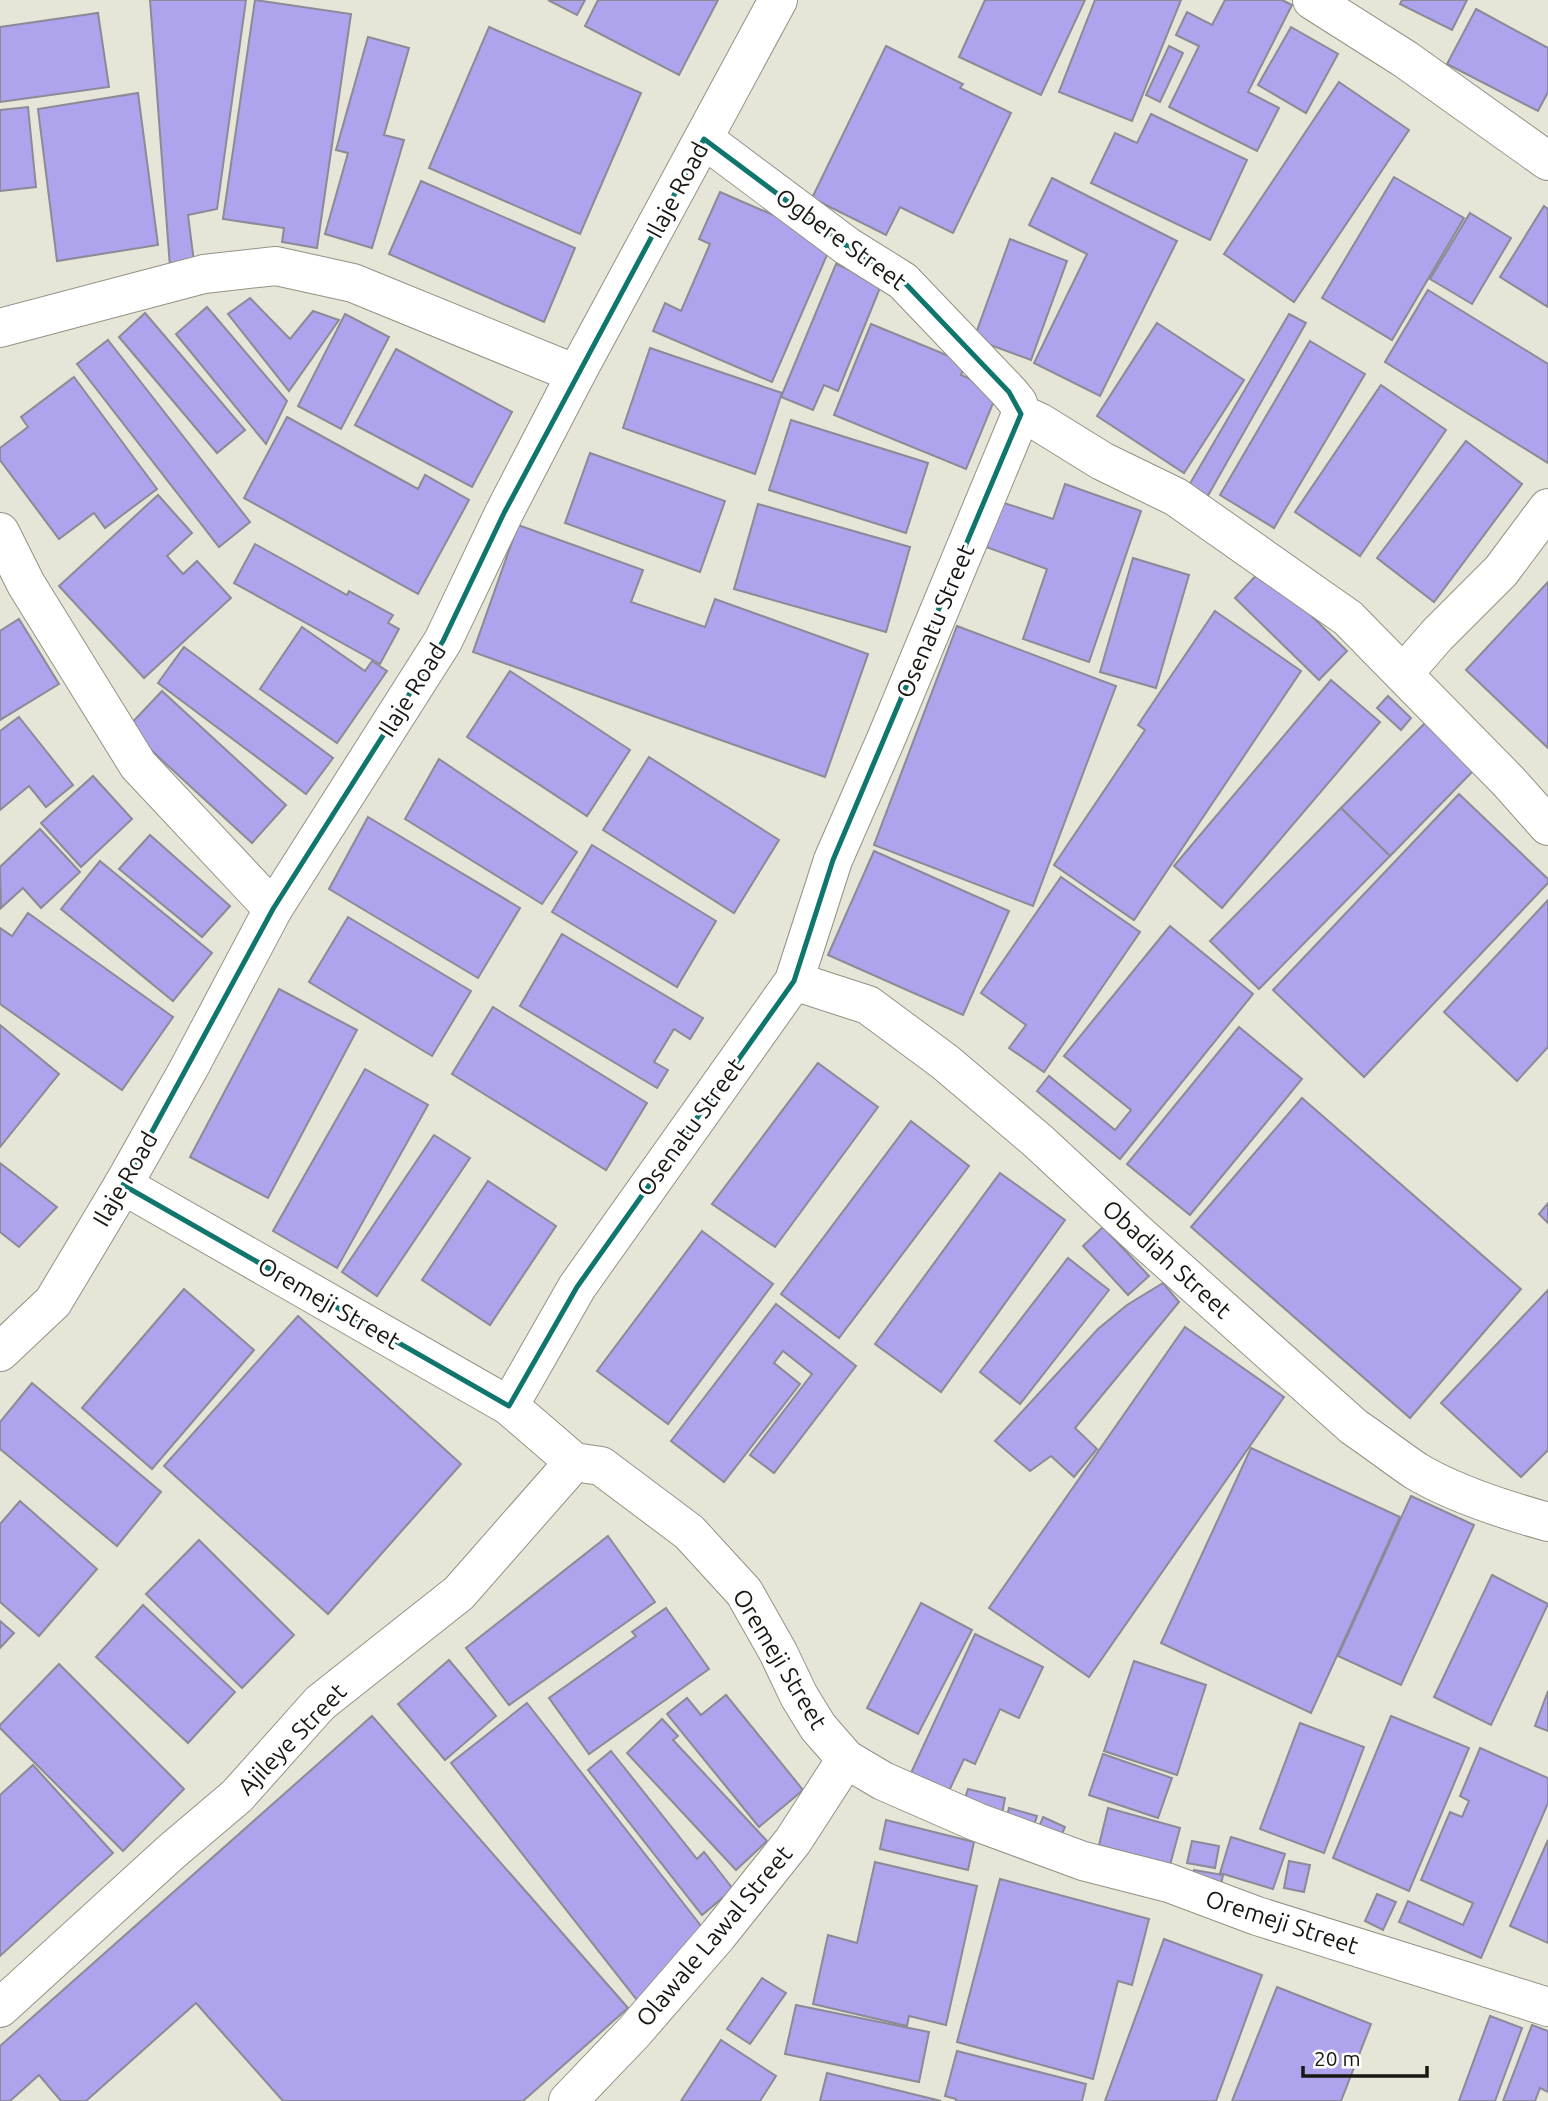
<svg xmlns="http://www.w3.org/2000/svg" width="1548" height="2101" viewBox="0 0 1548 2101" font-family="Ubuntu,sans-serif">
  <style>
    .building { fill: #aea4ed; stroke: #8b8a96; stroke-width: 2 }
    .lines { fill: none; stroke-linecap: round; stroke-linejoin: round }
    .minor-casing { stroke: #939285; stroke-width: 40 }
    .minor { stroke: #fff; stroke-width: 38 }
    .marked { fill: none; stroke: #0f766e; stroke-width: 5; stroke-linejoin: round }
    .labels { text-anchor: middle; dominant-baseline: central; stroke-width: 6; stroke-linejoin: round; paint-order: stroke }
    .street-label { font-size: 24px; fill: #181712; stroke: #fff }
  </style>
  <rect width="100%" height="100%" fill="#e6e5d7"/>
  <g class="building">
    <path d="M150,0H246L217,209L188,215L194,262L170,267Z"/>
    <path d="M255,0L351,14L317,248L282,242L284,228L223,219Z"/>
    <path d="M548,0H585L577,15Z"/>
    <path d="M598,0H718L679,75L585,26Z"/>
    <path d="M985,0H1085L1041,95L959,57Z"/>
    <path d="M1095,0H1181L1132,121L1059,92Z"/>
    <path d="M1225,0H1282L1292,5L1248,92L1279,108L1257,151L1169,107L1199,46L1176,35L1187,12L1212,25Z"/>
    <path d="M1402,0H1467L1452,30L1400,4Z"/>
    <path d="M1476,9L1548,48V92L1538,111L1447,64Z"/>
    <path d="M98,13L109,87L0,102V27Z"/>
    <path d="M489,27L641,93L580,234L429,168Z"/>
    <path d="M1291,27L1338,54L1306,113L1258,85Z"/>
    <path d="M368,37L409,48L384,135L404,140L372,248L325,234L348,153L336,150Z"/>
    <path d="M886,46L963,84L960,88L1011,113L953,233L900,207L886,235L812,198Z"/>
    <path d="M1169,46L1183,53L1160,102L1146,95Z"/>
    <path d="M1339,82L1409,130L1294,302L1224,254Z"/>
    <path d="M138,93L158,245L57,261L38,109Z"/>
    <path d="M28,107L36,187L0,191V110Z"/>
    <path d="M1151,114L1247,160L1210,240L1091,183L1115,133L1137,143Z"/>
    <path d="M1394,177L1464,218L1392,340L1322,298Z"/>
    <path d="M1052,178L1177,241L1100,396L1034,363L1087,254L1029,225Z"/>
    <path d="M421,181L575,248L544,322L389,254Z"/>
    <path d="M720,192L833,241L772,382L653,331L665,303L681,311L710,244L699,239Z"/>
    <path d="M1544,206L1548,209V307L1500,277Z"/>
    <path d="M1470,213L1511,238L1472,304L1430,279Z"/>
    <path d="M1010,239L1067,261L1031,360L974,339Z"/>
    <path d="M836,264L882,283L838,391L824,385L813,410L781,397Z"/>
    <path d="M1428,290L1548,364V463L1385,362Z"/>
    <path d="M250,298L290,339L313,311L339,320L289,391L228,314Z"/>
    <path d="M207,307L287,401L266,444L176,334Z"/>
    <path d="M145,313L245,430L217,453L119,337Z"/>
    <path d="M345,314L389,337L341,429L298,406Z"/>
    <path d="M1289,314L1306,323L1206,499L1188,487Z"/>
    <path d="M1157,323L1244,380L1184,473L1097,416Z"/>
    <path d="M871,324L966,363L961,375L998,391L966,469L834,415Z"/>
    <path d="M108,340L250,522L219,547L77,364Z"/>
    <path d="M1310,341L1365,374L1274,528L1220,495Z"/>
    <path d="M650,348L782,393L755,474L623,428Z"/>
    <path d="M396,349L512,412L472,487L355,425Z"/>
    <path d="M74,377L157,489L105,528L94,513L59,539L0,460V448L28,427L21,417Z"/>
    <path d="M1381,385L1446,430L1360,556L1295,512Z"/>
    <path d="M287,417L418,489L425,475L469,500L418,594L244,498Z"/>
    <path d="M791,420L928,463L906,533L769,490Z"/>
    <path d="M1466,441L1522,484L1434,602L1377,558Z"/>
    <path d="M590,453L725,501L700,572L565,523Z"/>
    <path d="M1065,484L1141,511L1089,662L1023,639L1047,569L986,547L1001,502L1053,519Z"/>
    <path d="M158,495L192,533L167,556L183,574L197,561L231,598L144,678L59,586Z"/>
    <path d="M758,504L910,547L886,632L734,589Z"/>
    <path d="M518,525L643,570L631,602L705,627L715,599L868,654L825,777L473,652Z"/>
    <path d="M255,544L347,595L349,591L393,615L388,623L399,629L380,664L234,583Z"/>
    <path d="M1133,558L1189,575L1156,688L1100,672Z"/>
    <path d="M1263,568L1347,651L1319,680L1235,598Z"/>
    <path d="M1548,582V748L1466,670Z"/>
    <path d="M1215,611L1301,671L1134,920L1054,865L1145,730L1138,725Z"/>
    <path d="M19,619L59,684L0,720V631Z"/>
    <path d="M957,626L1116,686L1033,906L874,845Z"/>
    <path d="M302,627L365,671L372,661L387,671L337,743L260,689Z"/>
    <path d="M184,647L333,758L306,794L158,683Z"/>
    <path d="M510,671L630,750L587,816L467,737Z"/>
    <path d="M1331,680L1380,722L1222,908L1174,866Z"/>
    <path d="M162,691L286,805L252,843L127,728Z"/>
    <path d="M1388,696L1411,718L1401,730L1377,708Z"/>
    <path d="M19,717L73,785L46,807L29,786L0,810V731Z"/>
    <path d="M1427,721L1475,769L1390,856L1341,808Z"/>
    <path d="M649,757L779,840L734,913L603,830Z"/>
    <path d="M439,759L577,852L542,904L405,819Z"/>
    <path d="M93,776L132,819L81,867L41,823Z"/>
    <path d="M1459,794L1548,879V883L1364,1077L1273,990Z"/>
    <path d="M1341,808L1390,856L1259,989L1210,941Z"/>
    <path d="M368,817L520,908L478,978L329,889Z"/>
    <path d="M40,829L80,872L41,908L23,888L1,908L0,867Z"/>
    <path d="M150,835L230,906L202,937L119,869Z"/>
    <path d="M592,845L716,921L677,987L552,912Z"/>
    <path d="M874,851L1009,911L963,1015L828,955Z"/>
    <path d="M100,861L212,953L173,1001L61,909Z"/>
    <path d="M1061,877L1140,932L1044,1072L1009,1048L1026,1025L981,993Z"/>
    <path d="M1548,900V1047L1517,1081L1444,1012Z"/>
    <path d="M28,913L173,1017L122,1090L0,1004V928L12,936Z"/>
    <path d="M348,917L471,991L432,1056L309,982Z"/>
    <path d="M1170,926L1253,994L1120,1159L1037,1091L1049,1076L1115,1130L1131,1110L1064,1056Z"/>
    <path d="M562,934L703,1018L690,1039L674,1029L654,1062L668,1070L657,1088L520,1006Z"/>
    <path d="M279,989L357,1030L268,1198L190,1157Z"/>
    <path d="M493,1007L647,1103L606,1170L452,1074Z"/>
    <path d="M0,1025L59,1074L0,1147Z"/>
    <path d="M1239,1027L1302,1079L1190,1215L1127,1164Z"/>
    <path d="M818,1063L878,1107L775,1247L712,1204Z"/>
    <path d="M365,1069L428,1105L337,1268L273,1231Z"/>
    <path d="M1302,1098L1521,1289L1410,1418L1191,1227Z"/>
    <path d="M911,1121L969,1166L839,1338L781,1294Z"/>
    <path d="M434,1135L470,1158L377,1296L342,1272Z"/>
    <path d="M0,1163L57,1207L19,1247L0,1232Z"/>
    <path d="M1000,1173L1065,1220L941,1392L875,1344Z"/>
    <path d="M488,1181L556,1226L490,1325L422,1280Z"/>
    <path d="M1548,1203V1223L1539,1214Z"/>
    <path d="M1103,1227L1149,1276L1128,1295L1083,1246Z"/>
    <path d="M702,1231L773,1284L668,1424L597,1371Z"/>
    <path d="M1068,1258L1109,1290L1020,1404L980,1372Z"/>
    <path d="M1163,1283L1179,1302L1075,1428L1097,1449L1074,1477L1051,1456L1030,1471L995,1441L1098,1329L1127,1305Z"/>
    <path d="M184,1289L254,1350L152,1469L82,1408Z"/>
    <path d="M1548,1290V1450L1521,1477L1441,1403Z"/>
    <path d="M776,1304L856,1366L774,1473L750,1455L812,1374L783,1351L774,1363L800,1384L724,1482L671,1441Z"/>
    <path d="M298,1316L461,1464L328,1614L164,1466Z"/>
    <path d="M1185,1327L1284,1397L1089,1677L989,1608Z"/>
    <path d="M32,1383L161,1492L117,1546L0,1449V1422Z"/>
    <path d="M1251,1448L1400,1517L1311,1713L1161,1643Z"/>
    <path d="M1411,1496L1474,1525L1401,1685L1338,1656Z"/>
    <path d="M20,1501L97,1569L39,1636L0,1602V1524Z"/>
    <path d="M608,1536L655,1602L509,1705L466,1648Z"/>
    <path d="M199,1540L294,1635L242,1688L146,1594Z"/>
    <path d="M1492,1575L1548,1604L1491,1725L1434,1697Z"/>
    <path d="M921,1603L972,1630L918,1734L867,1708Z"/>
    <path d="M143,1605L235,1692L188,1743L96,1657Z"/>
    <path d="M666,1608L709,1669L589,1754L549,1698L636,1636L632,1632Z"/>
    <path d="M0,1621L14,1633L0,1648Z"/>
    <path d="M975,1634L1043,1667L1019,1718L1000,1709L975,1764L964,1759L948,1793L910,1775Z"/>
    <path d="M449,1660L496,1716L445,1760L398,1704Z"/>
    <path d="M1134,1661L1206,1685L1177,1775L1104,1751Z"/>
    <path d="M59,1664L184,1789L123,1851L0,1728V1725Z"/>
    <path d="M1548,1691V1731L1535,1726Z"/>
    <path d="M726,1695L803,1790L759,1827L667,1714L687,1698L701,1715Z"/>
    <path d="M527,1703L712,1940L637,2000L451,1763Z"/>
    <path d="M372,1716L628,2008L523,2101H283L196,2003L86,2101H61L39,2075L10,2101H0V2046Z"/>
    <path d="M1391,1716L1469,1748L1409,1891L1333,1858Z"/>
    <path d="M662,1719L678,1736L673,1740L767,1841L736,1870L627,1753Z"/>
    <path d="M1300,1723L1364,1747L1324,1853L1260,1829Z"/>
    <path d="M1480,1748L1548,1778V1803L1481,1958L1399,1922L1408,1901L1463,1925L1473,1903L1421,1880L1450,1812L1462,1817L1469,1801L1460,1796Z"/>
    <path d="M611,1751L697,1859L704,1852L733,1889L702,1915L588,1770Z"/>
    <path d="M1103,1754L1172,1778L1158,1818L1089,1795Z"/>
    <path d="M33,1765L113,1853L0,1956V1795Z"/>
    <path d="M968,1789L1005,1798L1002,1814L963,1805Z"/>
    <path d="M1009,1808L1037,1816L1032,1832L1005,1824Z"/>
    <path d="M1108,1808L1180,1828L1170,1865L1099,1845Z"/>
    <path d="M1043,1817L1065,1827L1058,1843L1036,1834Z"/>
    <path d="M886,1820L974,1842L968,1870L880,1849Z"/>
    <path d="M1231,1837L1285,1854L1273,1889L1220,1873Z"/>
    <path d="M1548,1840V1943L1510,1926Z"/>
    <path d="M1192,1841L1219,1846L1215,1868L1187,1863Z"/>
    <path d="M1289,1861L1310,1865L1304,1892L1284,1888Z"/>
    <path d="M875,1862L977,1886L946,2025L909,2016L907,2026L813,2004L828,1935L857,1943Z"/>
    <path d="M1194,1870L1223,1875L1219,1895L1190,1890Z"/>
    <path d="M1000,1879L1149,1919L1132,1985L1118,1981L1093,2079L957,2042Z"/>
    <path d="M1377,1894L1396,1902L1383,1930L1365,1921Z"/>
    <path d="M1164,1939L1262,1975L1216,2101H1105Z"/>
    <path d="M762,1978L786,1993L750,2044L727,2029Z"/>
    <path d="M1277,1987L1371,2024L1341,2101H1232Z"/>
    <path d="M796,2005L929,2032L919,2082L785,2054Z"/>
    <path d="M1490,2016L1522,2028L1495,2101H1459Z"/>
    <path d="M1532,2025L1548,2031V2092L1540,2088L1535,2101H1503Z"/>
    <path d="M721,2040L776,2076L760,2101H681Z"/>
    <path d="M957,2051L1086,2084L1082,2101H956V2099L945,2096Z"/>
    <path d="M827,2073L941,2101H820Z"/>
  </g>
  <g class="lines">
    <defs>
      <g id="minor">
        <path d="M1312,0L1405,59L1548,161"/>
        <path d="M704,139L847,246L903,281L1009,392L1018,403L1021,414"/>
        <path d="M0,328L204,274L276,266L353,283L576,374"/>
        <path d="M0,532L26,584L138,765L273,909"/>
        <path d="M1404,673L1437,635L1501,571L1548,508"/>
        <path d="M794,981L868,1005L945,1062L1038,1141L1137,1233L1354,1427C1375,1441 1395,1457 1416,1471C1454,1494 1505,1510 1548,1522"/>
        <path d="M123,1185L509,1406L574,1462L601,1466L689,1532L744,1592L778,1652L799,1696L818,1727L846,1759L883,1781L977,1822L1083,1861L1169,1883L1257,1916L1548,2007"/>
        <path d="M0,1352L53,1302L123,1185L189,1068L273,909L443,641L504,513L576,374L778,0"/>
        <path d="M509,1406L577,1287L794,981L833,860L886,739L1021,414L1039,422L1102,461L1176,497L1348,618L1509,782L1548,826"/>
        <path d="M0,2008L171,1852L237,1796L320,1703L459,1593L574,1462"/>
        <path d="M568,2101L634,2032L718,1935L793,1841L846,1759"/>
      </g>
    </defs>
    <use href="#minor" class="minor-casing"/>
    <use href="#minor" class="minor"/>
  </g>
  <path class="marked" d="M704,139L847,246L903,281L1009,392L1021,414L833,860L794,981L577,1287L509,1406L123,1185L273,909L443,641L504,513Z"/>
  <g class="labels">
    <g class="street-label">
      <text transform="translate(677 190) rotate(-62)">Ilaje Road</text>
      <text transform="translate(841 239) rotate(36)">Ogbere Street</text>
      <text transform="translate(935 621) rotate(-67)">Osenatu Street</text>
      <text transform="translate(412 690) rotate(-58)">Ilaje Road</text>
      <text transform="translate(690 1127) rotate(-54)">Osenatu Street</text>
      <text transform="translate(125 1179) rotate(-60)">Ilaje Road</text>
      <text transform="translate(1167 1259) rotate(42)">Obadiah Street</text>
      <text transform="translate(329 1303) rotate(30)">Oremeji Street</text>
      <text transform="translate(780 1659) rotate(59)">Oremeji Street</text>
      <text transform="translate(292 1739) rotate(-46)">Ajileye Street</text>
      <text transform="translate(1282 1922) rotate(18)">Oremeji Street</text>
      <text transform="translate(714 1936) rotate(-50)">Olawale Lawal Street</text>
    </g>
  </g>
  <path d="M1303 2066v10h124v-10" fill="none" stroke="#181712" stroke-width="3.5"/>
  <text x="1314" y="2066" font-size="21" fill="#181712" stroke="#ffffff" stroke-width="5" paint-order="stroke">20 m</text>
</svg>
